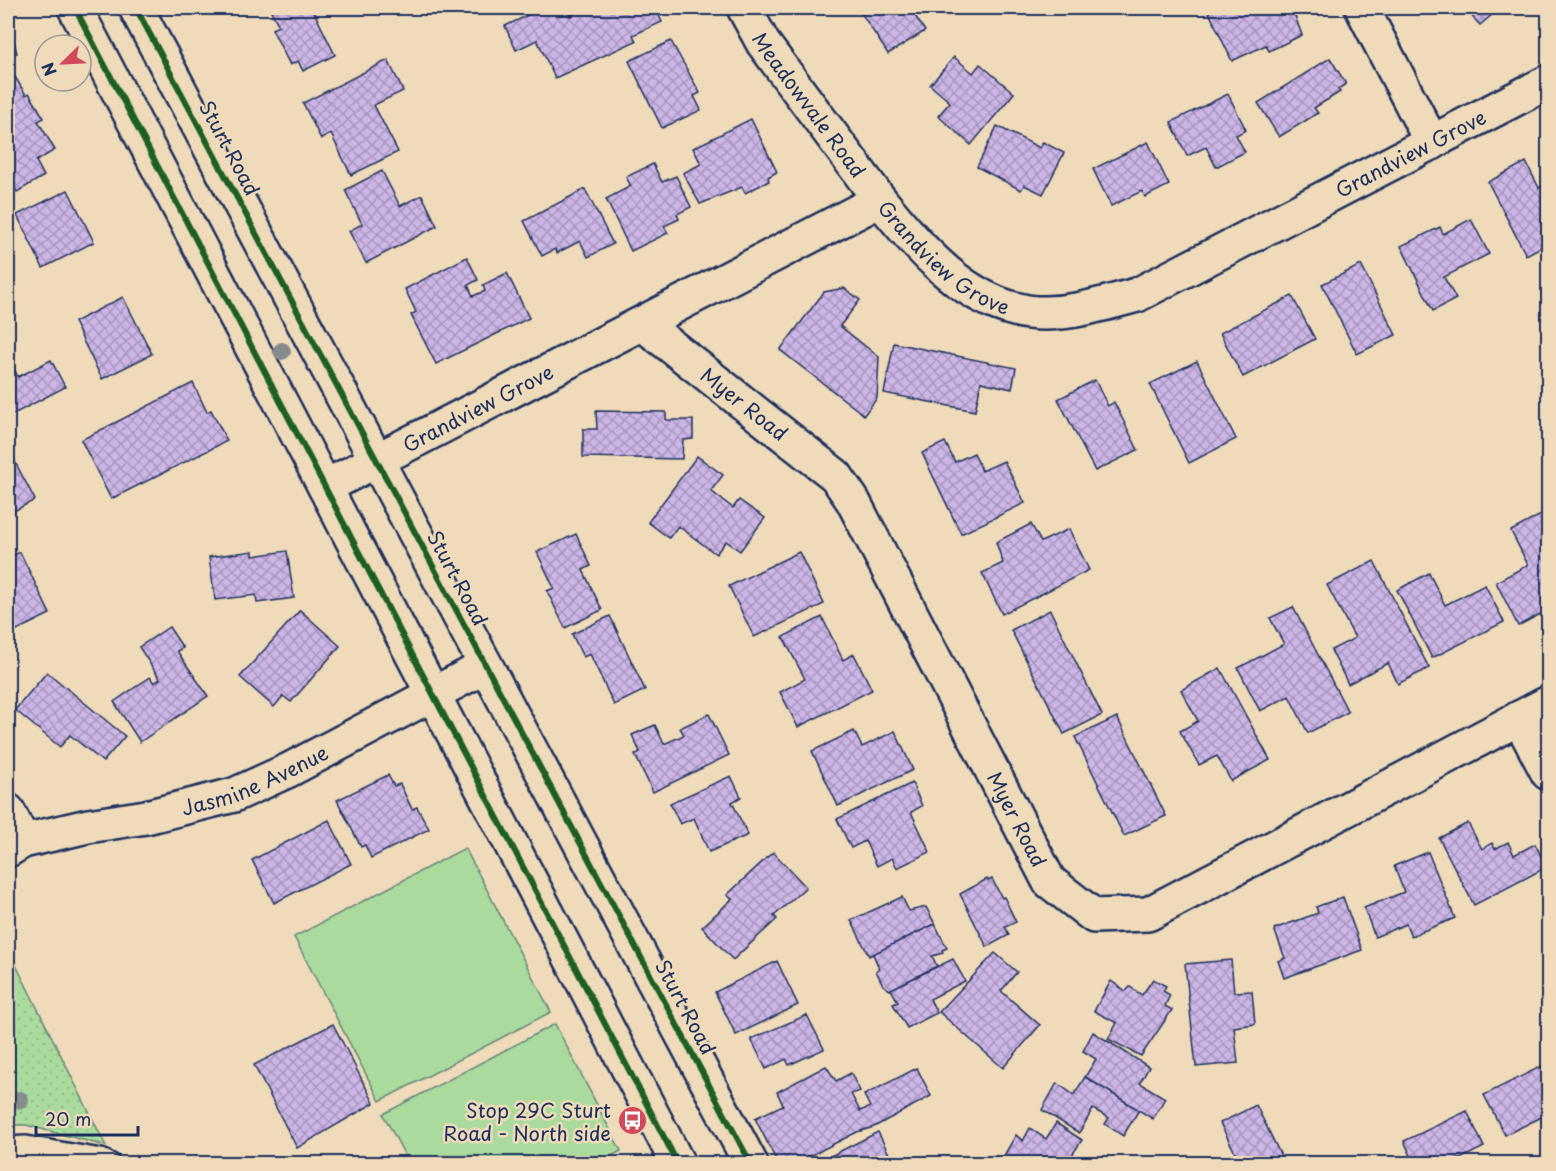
<svg xmlns="http://www.w3.org/2000/svg" width="1556" height="1171" viewBox="0 0 1556 1171" font-family="'Playpen Sans',sans-serif">
  <style>
    .park { fill: url(#park-dots); stroke: #62857d; stroke-width: 1.5 }
    .pitch { fill: #aadb9c; stroke: #62857d; stroke-width: 1.5 }
    .building { fill: url(#building-cross-hatch); stroke: #1b2f5e; stroke-width: 1.5 }
    .lines { fill: none; stroke-linecap: round; stroke-linejoin: round }
    .service-casing { stroke: #1b2f5e; stroke-width: 26 }
    .minor-casing { stroke: #1b2f5e; stroke-width: 38 }
    .secondary-casing { stroke: #1b2f5e; stroke-width: 38 }
    .service { stroke: #efdbb9; stroke-width: 21 }
    .minor { stroke: #efdbb9; stroke-width: 33 }
    .secondary { stroke: #efdbb9; stroke-width: 33 }
    .cycleway-casing { stroke: #efdbb9; stroke-width: 10 }
    .cycleway { stroke: #1b5e20; stroke-width: 6 }
    .tree { fill: #868b8c }
    .labels { text-anchor: middle; dominant-baseline: central; stroke-width: 5; stroke-linejoin: round; paint-order: stroke }
    .street-label { font-size: 20px; fill: #1b2f5e; stroke: #efdbb9 }
    .poi-label { font-size: 20px; fill: #1b2f5e; stroke: #efdbb9; text-anchor: end }
  </style>
  <defs>
    <pattern id="park-dots" width="8" height="8" patternUnits="userSpaceOnUse" patternTransform="scale(1.5)"><rect width="8" height="8" fill="#aadb9c"/><path d="M2 2h.1M6 6h.1" fill="none" stroke="#92bc89" stroke-width="1.8" stroke-linecap="round"/></pattern>
    <pattern id="building-cross-hatch" width="8" height="8" patternUnits="userSpaceOnUse" patternTransform="scale(1.5)"><rect width="8" height="8" fill="#cdb6e6"/><path d="M0 0l8 8M0 8l8-8" fill="none" stroke="#a694be"/></pattern>
  </defs>
  <rect width="100%" height="100%" fill="#efdbb9"/>
  <filter id="ink" filterUnits="userSpaceOnUse"><feTurbulence type="fractalNoise" baseFrequency=".0167" numOctaves="2"/><feDisplacementMap in="SourceGraphic" scale="12" xChannelSelector="R" yChannelSelector="G"/><feConvolveMatrix kernelMatrix="1 2 1 2 8 2 1 2 1" color-interpolation-filters="sRGB"/></filter>
  <g filter="url(#ink)">
    <path class="park" d="M8,949L106,1146L26,1125H8Z"/>
    <g class="pitch">
      <path d="M465,848L551,1012L380,1101L294,937Z"/>
      <path d="M555,1024L621,1151L598,1163H409L383,1114Z"/>
    </g>
    <g class="building">
      <path d="M278,8H312L335,55L303,71L298,61L290,65L272,29L279,26L271,11Z"/>
      <path d="M543,8H566L570,16L586,8H655L662,22L633,35L636,41L555,78L537,40L516,50L505,26Z"/>
      <path d="M858,8H910L925,31L888,54Z"/>
      <path d="M1207,8H1292L1302,35L1269,51L1266,45L1232,61Z"/>
      <path d="M1464,8H1500L1480,25Z"/>
      <path d="M8,19L17,53L8,56Z"/>
      <path d="M671,41L700,93L694,96L701,110L662,128L629,61Z"/>
      <path d="M954,57L973,73L980,64L1014,93L971,145L938,116L950,102L930,85Z"/>
      <path d="M1330,58L1346,84L1338,89L1340,92L1314,108L1318,113L1279,137L1258,103Z"/>
      <path d="M388,60L403,91L374,105L398,152L351,175L331,134L321,139L303,103Z"/>
      <path d="M15,77L26,95L29,93L44,118L38,121L55,150L36,161L44,176L17,192L8,175V81Z"/>
      <path d="M1228,94L1246,130L1236,135L1245,152L1216,167L1206,147L1187,156L1171,122Z"/>
      <path d="M751,119L777,172L768,177L769,181L745,193L742,187L700,204L683,173L701,164L693,148Z"/>
      <path d="M997,126L1040,148L1043,142L1064,153L1043,194L1024,185L1021,190L977,167Z"/>
      <path d="M1148,142L1169,185L1145,197L1142,191L1111,206L1093,169Z"/>
      <path d="M1526,162L1539,188L1548,183V261L1541,247L1526,255L1488,182Z"/>
      <path d="M653,164L662,182L676,176L691,207L677,214L679,219L664,226L668,233L631,251L606,199L631,186L626,177Z"/>
      <path d="M382,171L400,206L422,195L437,226L366,263L349,231L362,224L345,190Z"/>
      <path d="M585,189L613,244L588,257L580,241L557,253L555,249L542,256L524,221Z"/>
      <path d="M68,190L94,242L43,268L17,215Z"/>
      <path d="M1471,219L1489,254L1444,277L1456,299L1433,311L1401,246L1440,227L1443,234Z"/>
      <path d="M467,257L478,280L468,285L473,296L485,291L483,285L507,273L529,318L436,364L411,315L416,312L405,289Z"/>
      <path d="M1361,265L1396,335L1357,354L1322,284Z"/>
      <path d="M844,288L860,300L840,326L879,357L877,398L864,415L780,350L824,292Z"/>
      <path d="M1292,296L1315,339L1243,377L1220,333Z"/>
      <path d="M123,297L152,354L102,379L74,322Z"/>
      <path d="M894,343L1016,368L1012,389L981,382L975,411L884,393Z"/>
      <path d="M8,356L18,377L51,360L65,387L8,417Z"/>
      <path d="M1197,361L1236,439L1189,463L1150,384Z"/>
      <path d="M1095,380L1108,406L1114,402L1138,450L1095,471L1058,399Z"/>
      <path d="M193,383L207,412L211,410L227,441L111,499L81,440Z"/>
      <path d="M596,411L666,412V420H693V439L683,440L682,459L583,457V429H597Z"/>
      <path d="M945,442L955,462L974,453L982,471L1004,461L1025,503L961,534L922,453Z"/>
      <path d="M697,456L723,475L711,491L733,508L739,500L765,518L740,551L726,541L716,554L678,526L669,538L648,522Z"/>
      <path d="M13,458L35,500L8,514V461Z"/>
      <path d="M1548,511V610L1518,626L1496,582L1528,565L1511,531Z"/>
      <path d="M1031,524L1041,542L1069,529L1089,570L1002,614L982,573L1003,563L996,542Z"/>
      <path d="M576,534L591,566L583,570L602,610L565,628L547,591L554,588L537,552Z"/>
      <path d="M253,551V556L287,551L294,598L257,603L256,595L215,600L209,557Z"/>
      <path d="M20,552L50,614L13,632L8,621V558Z"/>
      <path d="M799,552L824,604L754,637L729,586Z"/>
      <path d="M1374,561L1429,668L1398,684L1388,663L1348,684L1331,650L1355,638L1327,585Z"/>
      <path d="M1429,573L1445,605L1485,585L1504,622L1432,658L1397,590Z"/>
      <path d="M1293,607L1348,712L1308,733L1289,696L1260,711L1238,668L1284,644L1270,618Z"/>
      <path d="M300,610L340,646L291,702L283,696L274,707L240,677Z"/>
      <path d="M1050,610L1102,715L1064,734L1011,630Z"/>
      <path d="M610,616L645,690L614,705L590,654L583,657L572,634Z"/>
      <path d="M822,617L843,660L854,654L872,690L798,727L780,692L805,679L783,637Z"/>
      <path d="M169,627L183,648L177,651L208,696L140,742L114,702L150,677L154,683L160,679L139,647Z"/>
      <path d="M1220,668L1270,760L1231,781L1217,756L1199,765L1180,731L1198,721L1181,690Z"/>
      <path d="M47,672L125,736L103,762L70,735L60,747L15,710Z"/>
      <path d="M709,714L729,755L653,792L635,755L640,752L632,735L655,725L664,744L684,735L680,728Z"/>
      <path d="M1117,717L1166,816L1124,836L1075,737Z"/>
      <path d="M854,731L862,747L895,731L913,770L838,806L812,751Z"/>
      <path d="M388,775L394,786L400,784L412,809L417,807L429,829L371,858L365,845L361,847L337,800Z"/>
      <path d="M731,776L741,797L732,802L748,835L709,852L694,818L680,824L670,803Z"/>
      <path d="M912,783L922,806L911,812L930,852L897,868L892,858L877,866L865,841L851,848L837,819Z"/>
      <path d="M329,820L351,864L274,903L252,860Z"/>
      <path d="M1468,823L1482,849L1492,843L1495,849L1508,842L1514,855L1535,844L1547,867L1474,905L1439,838Z"/>
      <path d="M773,852L806,887L774,916L777,919L733,960L702,927L732,899L727,895Z"/>
      <path d="M1428,852L1455,918L1411,936L1406,924L1375,937L1364,908L1404,892L1394,866Z"/>
      <path d="M987,879L988,881L992,879L1002,898L1004,897L1016,922L1005,927L1009,935L987,947L960,894Z"/>
      <path d="M902,897L909,911L926,907L935,924L869,956L851,920Z"/>
      <path d="M1343,897L1362,950L1284,978L1278,961L1285,958L1274,929L1318,913L1316,907Z"/>
      <path d="M935,924L947,948L942,950L943,953L932,956L937,966L890,990L883,985L876,971L879,968L873,954Z"/>
      <path d="M995,953L1017,972L1001,991L1040,1025L1003,1068L939,1012Z"/>
      <path d="M953,959L965,981L930,999L937,1013L907,1028L893,1004L898,1002L891,989Z"/>
      <path d="M1231,960L1234,992L1252,991L1255,1024L1234,1027L1238,1063L1196,1067L1185,964Z"/>
      <path d="M777,961L798,1005L736,1035L715,992Z"/>
      <path d="M1153,979L1166,986L1163,991L1170,995L1165,1006L1172,1010L1141,1056L1108,1039L1117,1023L1094,1011L1111,981L1126,991L1130,987L1142,995Z"/>
      <path d="M807,1015L824,1049L789,1065L786,1059L766,1069L751,1039Z"/>
      <path d="M333,1024L374,1103L297,1148L254,1065Z"/>
      <path d="M1093,1032L1149,1067L1140,1083L1165,1098L1153,1119L1085,1077L1096,1059L1083,1051Z"/>
      <path d="M1548,1063V1114L1505,1135L1484,1095Z"/>
      <path d="M826,1066L836,1081L851,1073L860,1091L851,1094L860,1111L870,1107L864,1095L917,1068L931,1096L874,1127L857,1132L804,1159L808,1164H778L755,1118L783,1105L777,1092Z"/>
      <path d="M1085,1077L1139,1110L1123,1136L1105,1124L1109,1118L1093,1109L1079,1133L1042,1110L1057,1083L1074,1095Z"/>
      <path d="M1256,1105L1285,1164L1240,1162L1220,1123Z"/>
      <path d="M1467,1111L1484,1147L1450,1164H1415L1404,1141Z"/>
      <path d="M1056,1123L1082,1140L1066,1164H999L1016,1135L1023,1141L1030,1128L1046,1139Z"/>
      <path d="M878,1132L894,1164H815Z"/>
    </g>
    <g class="lines">
      <defs>
        <path id="service" d="M8,1148L26,1147L101,1160L109,1164"/>
        <g id="minor">
          <path id="s1" d="M744,8L763,43L880,200"/>
          <path d="M1362,8L1432,143"/>
          <path id="s2" d="M643,324L836,476L853,501L1049,881L1094,916L1148,914L1548,703"/>
          <path id="s3" d="M325,487L880,200C919,247 963,302 1028,312C1064,317 1102,304 1137,295L1548,82"/>
          <path d="M1519,718L1548,773"/>
          <path d="M8,811L23,841"/>
          <path id="s4" d="M8,850L23,841L88,826L146,817L234,795L289,770L486,666"/>
        </g>
        <g id="secondary">
          <path d="M75,8L678,1164"/>
          <path d="M136,8L751,1164"/>
        </g>
      </defs>
      <use href="#service" class="service-casing"/>
      <use href="#minor" class="minor-casing"/>
      <use href="#secondary" class="secondary-casing"/>
      <use href="#service" class="service"/>
      <use href="#minor" class="minor"/>
      <use href="#secondary" class="secondary"/>
      <defs>
        <g id="cycleway">
          <path d="M75,8L678,1164"/>
          <path d="M136,8L751,1164"/>
        </g>
      </defs>
      <use href="#cycleway" class="cycleway-casing"/>
      <use href="#cycleway" class="cycleway"/>
    </g>
    <g class="tree">
      <circle cx="282" cy="351" r="9"/>
      <circle cx="20" cy="1100" r="9"/>
    </g>
  </g>
  <defs>
    <symbol id="bus-disc" viewBox="-11 -11 22 22"><circle r="9.5" fill="#d1495b" stroke="#efdbb9"/><path d="M-5-6H5V4H4V6H2V4H-2V6H-4V4H-5ZM-3.5-4V0h7V-4ZM-3.5 1.2v1.5H-2V1.2ZM2 1.2v1.5H3.5V1.2Z" fill="#fff"/></symbol>
  </defs>
  <g fill-rule="evenodd">
    <use href="#bus-disc" x="616" y="1104" width="33" height="33"/>
  </g>
  <g class="labels">
    <g class="street-label">
      <text stroke="none"><textPath href="#s1" startOffset="117">Meadowvale Road</textPath></text>
      <text transform="translate(230 148) rotate(62)">Sturt Road</text>
      <text stroke="none"><textPath href="#s3" startOffset="1234">Grandview Grove</textPath></text>
      <text stroke="none"><textPath href="#s3" startOffset="712">Grandview Grove</textPath></text>
      <text stroke="none"><textPath href="#s2" startOffset="129">Myer Road</textPath></text>
      <text stroke="none"><textPath href="#s3" startOffset="172">Grandview Grove</textPath></text>
      <text transform="translate(458 578) rotate(62)">Sturt Road</text>
      <text stroke="none"><textPath href="#s4" startOffset="258">Jasmine Avenue</textPath></text>
      <text stroke="none"><textPath href="#s2" startOffset="634">Myer Road</textPath></text>
      <text transform="translate(686 1007) rotate(62)">Sturt Road</text>
    </g>
    <g class="poi-label">
      <text x="611" y="1110">Stop 29C Sturt<tspan x="611" dy="23">Road - North side</tspan></text>
    </g>
  </g>
  <rect width="1556" height="1171" fill="none" stroke="#efdbb9" stroke-width="30"/>
  <rect x="15" y="15" width="1526" height="1141" fill="none" stroke="#1b2f5e" stroke-width="2" filter="url(#ink)"/>
  <g transform="translate(63 63) rotate(246)"><circle r="28" fill="#efdbb9" stroke="#9a9695" stroke-width="1.5"/>
  <path d="M0-4.5L10 22L0 15L-10 22Z" fill="#d1495b"/>
  <text y="-9" font-size="16" font-weight="bold" text-anchor="middle" fill="#1b2f5e">N</text>
  </g>
  <path d="M36 1126v9h102v-9" fill="none" stroke="#1b2f5e" stroke-width="3"/>
  <text x="45" y="1126" font-size="18" fill="#1b2f5e" stroke="#efdbb9" stroke-width="4.5" paint-order="stroke">20 m</text>
</svg>
